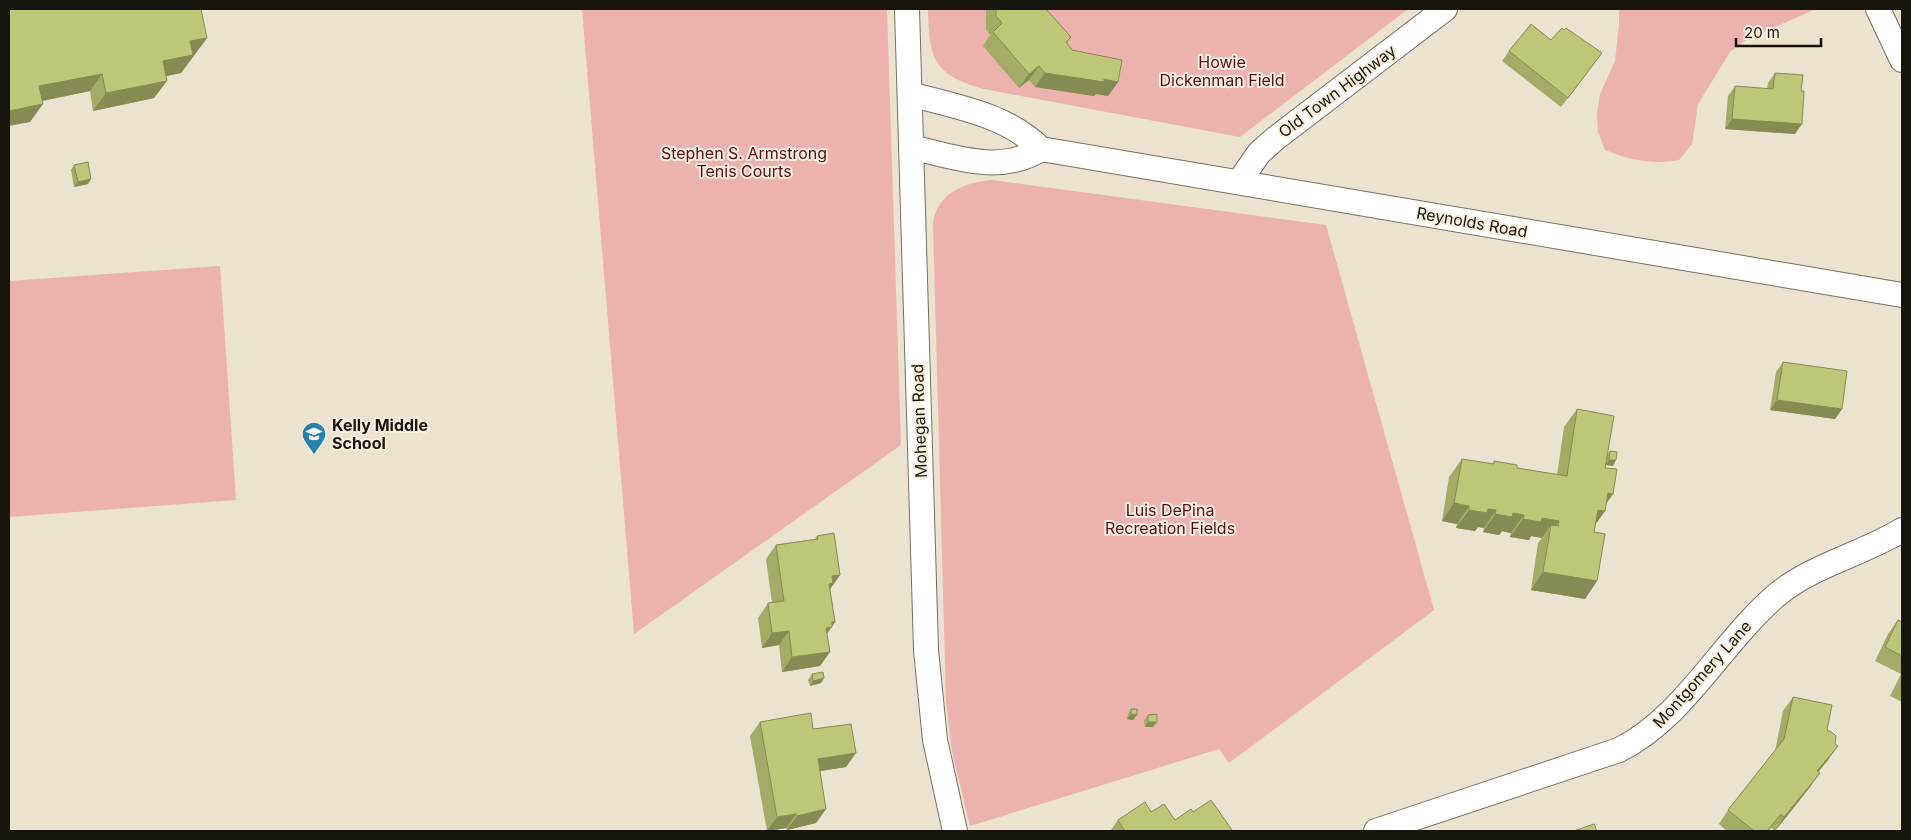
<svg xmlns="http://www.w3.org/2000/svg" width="1911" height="840" viewBox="0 0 1911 840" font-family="Inter,sans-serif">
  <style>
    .green { fill: #ecb2ad }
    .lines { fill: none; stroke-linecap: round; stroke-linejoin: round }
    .minor-casing { stroke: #797160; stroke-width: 26 }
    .minor { stroke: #fff; stroke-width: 24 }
    .wall { fill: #a3ab66 }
    .shaded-wall { fill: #858b53 }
    .building { fill: #bec777; stroke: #858b53 }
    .labels { text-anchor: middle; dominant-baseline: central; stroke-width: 4; stroke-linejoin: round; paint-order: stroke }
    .park-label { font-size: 16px; fill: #590d11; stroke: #f8efdc }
    .street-label { font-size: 16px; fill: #17140e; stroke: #f8efdc }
    .poi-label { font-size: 16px; font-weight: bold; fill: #17140e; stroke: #f8efdc; text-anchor: start }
  </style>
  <rect width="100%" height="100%" fill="#ebe2cf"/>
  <g class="green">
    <path d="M582,9H887L901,445L634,634Z"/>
    <path d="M928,9H1408L1240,137L984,89C933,75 929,59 928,9Z"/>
    <path d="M1619,9H1816L1746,40L1730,52L1698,104L1692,144L1679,160C1653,165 1629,160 1605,150L1598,132L1597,113L1600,94L1615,61L1619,24Z"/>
    <path d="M992,180L1326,225L1434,610L1229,763L1219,749L970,826L952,752L946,700L933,224C936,194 965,182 992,180Z"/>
    <path d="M220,266L236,500L9,517V281Z"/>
  </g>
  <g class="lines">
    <defs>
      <g id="minor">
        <path d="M907,9L926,650L935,740L955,831"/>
        <path d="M1878,9L1902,60"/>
        <path d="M910,94C956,107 1006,114 1041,149L1902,295"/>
        <path d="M911,147C954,157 1000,175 1041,149"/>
        <path d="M1239,182L1259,153L1276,138L1445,9"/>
        <path d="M1376,831L1619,750C1686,716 1721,642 1778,594C1813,565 1863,554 1902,530"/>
      </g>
    </defs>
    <use href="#minor" class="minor-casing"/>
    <use href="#minor" class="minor"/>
  </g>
  <g class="wall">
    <path d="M9,9L207,38L181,73L166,76L154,98L93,111L90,91L42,101L30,122Z"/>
    <path d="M986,9H1046L1071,37L1067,43L1072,50L1118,82L1108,96L1096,94L1094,96L1035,87L1029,80L1019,88L983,46L990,35L986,30Z"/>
    <path d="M1551,40L1602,53L1561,107L1502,61L1509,51Z"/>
    <path d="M1775,73L1801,91L1795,134L1725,129L1728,96L1735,86L1767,89L1768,83Z"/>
    <path d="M74,165L88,184L74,187L71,170Z"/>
    <path d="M1783,362L1842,409L1835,419L1770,410L1776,372Z"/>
    <path d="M1577,409L1607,455L1610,451L1613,466L1606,465L1605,468L1606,503L1605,511L1595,525L1594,532L1597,581L1585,599L1531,590L1538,543L1542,538L1531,536L1529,540L1510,537L1511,533L1502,531L1499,535L1483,532L1484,528L1478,527L1475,531L1456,528L1457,524L1442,521L1449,477L1462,459L1492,464L1494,461L1517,468L1557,475L1564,427Z"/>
    <path d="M817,536L840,575L830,589L835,622L827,634L820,666L782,672L779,645L762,648L758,618L768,603H772L766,559L776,545L815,539Z"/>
    <path d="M1898,620L1902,622V702L1890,696L1901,674L1875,661L1888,634Z"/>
    <path d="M812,674L821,683L810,686L808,680Z"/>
    <path d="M1793,697L1827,730L1828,760L1818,771L1810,787L1775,831L1771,828L1769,831H1727L1719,824L1728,810L1775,751L1783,711Z"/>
    <path d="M1131,709L1133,720L1127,719L1128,714Z"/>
    <path d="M1148,715L1157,722L1153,727H1145L1144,720Z"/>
    <path d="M760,722L846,767L820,771L826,809L816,823L787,830L786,828L767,831L750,736Z"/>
    <path d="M1151,812L1175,820L1193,812L1232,830L1231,831H1112L1111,830L1118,820Z"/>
  </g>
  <g class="shaded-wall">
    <path d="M207,38L181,73L151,79L163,61L190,41Z"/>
    <path d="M1039,66L1029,80L1019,88L1029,74Z"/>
    <path d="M1045,73L1104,79L1118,82L1108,96L1096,94L1094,96L1035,87Z"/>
    <path d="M102,74L90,91L27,104L39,86Z"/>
    <path d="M167,81L154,98L93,111L106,93Z"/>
    <path d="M43,104L30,122L9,126V111Z"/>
    <path d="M1732,119L1802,124L1795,134L1725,129Z"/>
    <path d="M91,179L88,184L74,187L78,182Z"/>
    <path d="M1777,400L1842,409L1835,419L1770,410Z"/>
    <path d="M1609,460H1616L1613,466L1606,465Z"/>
    <path d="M1608,493L1613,494L1601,511H1605L1592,529L1585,528Z"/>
    <path d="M1454,503L1469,506L1457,524L1442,521Z"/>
    <path d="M1488,509L1496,510L1484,528L1478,527L1475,531L1456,528L1469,510Z"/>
    <path d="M1513,513L1524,515L1511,533L1502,531L1499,535L1483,532L1495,514Z"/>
    <path d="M1542,518L1559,521L1549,535L1551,525L1542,538L1531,536L1529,540L1510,537L1523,519Z"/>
    <path d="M1543,572L1597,581L1585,599L1531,590Z"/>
    <path d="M840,575L830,589L823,597L832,576Z"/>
    <path d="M832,622H835L822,641L826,628Z"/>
    <path d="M789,631L779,645L762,648L772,633Z"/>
    <path d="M830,652L820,666L782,672L792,657Z"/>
    <path d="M824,678L821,683L810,686L813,681Z"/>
    <path d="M1131,714L1137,715L1133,720L1127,719Z"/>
    <path d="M1148,722H1157L1153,727H1145Z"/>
    <path d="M1838,746L1828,760L1808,785L1817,771Z"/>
    <path d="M856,753L846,767L808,773L818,759Z"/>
    <path d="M1820,773L1810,787L1775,831L1784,817Z"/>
    <path d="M826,809L816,823L787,830L797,816Z"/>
    <path d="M796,814L786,828L767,831L777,817Z"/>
  </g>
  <g class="building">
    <path d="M9,9H201L207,38L190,41L193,55L163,61L167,81L106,93L102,74L39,86L43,104L9,111Z"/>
    <path d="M996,9H1046L1071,37L1066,42L1072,50L1122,60L1118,82L1104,79V82L1045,73L1039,66L1029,74L993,32L1002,23L996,16Z"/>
    <path d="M1531,24L1551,40L1562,28L1564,30L1566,28L1602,53L1568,98L1509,51Z"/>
    <path d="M1775,73L1803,75L1801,91H1804L1802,124L1732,119L1735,86L1773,89Z"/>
    <path d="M88,162L91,179L78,182L74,165Z"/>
    <path d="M1783,362L1847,371L1842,409L1777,400Z"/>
    <path d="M1577,409L1614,416L1605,468L1617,469L1613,494L1608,493L1605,511L1598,510L1594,532L1605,534L1597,581L1543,572L1551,525L1558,526L1559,521L1542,518L1541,522L1523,519L1524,515L1513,513L1512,517L1495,514L1496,510L1488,509L1487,513L1469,510V506L1454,503L1462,459L1494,464V461L1517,465V468L1567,476Z"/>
    <path d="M1610,451L1617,452L1616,460H1609Z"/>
    <path d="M834,533L840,575L832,576L833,583L829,584L835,622H832V627L826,628L830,652L792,657L789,631L772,633L768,603L784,601L776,545L818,539L817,536Z"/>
    <path d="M1898,620L1902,622V656L1885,647Z"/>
    <path d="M823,672L824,678L813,681L812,674Z"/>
    <path d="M1793,697L1832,705L1827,730L1833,733L1836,736L1835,744L1838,746L1817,771L1820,773L1784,817L1781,814L1767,831H1754L1728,810L1784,739Z"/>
    <path d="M1131,709H1137V715L1131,714Z"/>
    <path d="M811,713L813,729L851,724L856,753L818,759L826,809L797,816L796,814L777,817L760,722Z"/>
    <path d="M1157,714V722H1148V715Z"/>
    <path d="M1211,800L1232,830L1230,831H1125L1118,820L1145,802L1151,812L1164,804L1175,820L1191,809L1193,812Z"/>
    <path d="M1594,824L1597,831H1574Z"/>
  </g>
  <defs>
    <symbol id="school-pin" viewBox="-11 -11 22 30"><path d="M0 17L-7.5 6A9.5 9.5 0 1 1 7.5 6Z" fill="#2482af" stroke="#f8efdc"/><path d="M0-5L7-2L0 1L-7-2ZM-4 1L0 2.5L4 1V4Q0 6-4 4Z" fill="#fff"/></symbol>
  </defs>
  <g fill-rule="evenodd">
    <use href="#school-pin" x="300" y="420" width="28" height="38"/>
  </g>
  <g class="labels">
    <g class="park-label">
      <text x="1222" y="62">Howie<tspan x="1222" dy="18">Dickenman Field</tspan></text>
      <text x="744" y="153">Stephen S. Armstrong<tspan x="744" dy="18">Tenis Courts</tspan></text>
      <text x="1170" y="510">Luis DePina<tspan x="1170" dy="18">Recreation Fields</tspan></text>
    </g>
    <g class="street-label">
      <text transform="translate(1337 91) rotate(-37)">Old Town Highway</text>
      <text transform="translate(1472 222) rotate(10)">Reynolds Road</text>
      <text transform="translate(919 421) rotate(-92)">Mohegan Road</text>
      <text transform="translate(1702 674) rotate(-48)">Montgomery Lane</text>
    </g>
    <g class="poi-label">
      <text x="332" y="425">Kelly Middle<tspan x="332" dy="18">School</tspan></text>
    </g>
  </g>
  <rect width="1911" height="840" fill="none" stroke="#17140e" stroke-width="20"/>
  <path d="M1736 38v8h85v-8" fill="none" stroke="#17140e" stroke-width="2.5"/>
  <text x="1744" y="38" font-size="15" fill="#17140e" stroke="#f8efdc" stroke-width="4" paint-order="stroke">20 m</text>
</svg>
